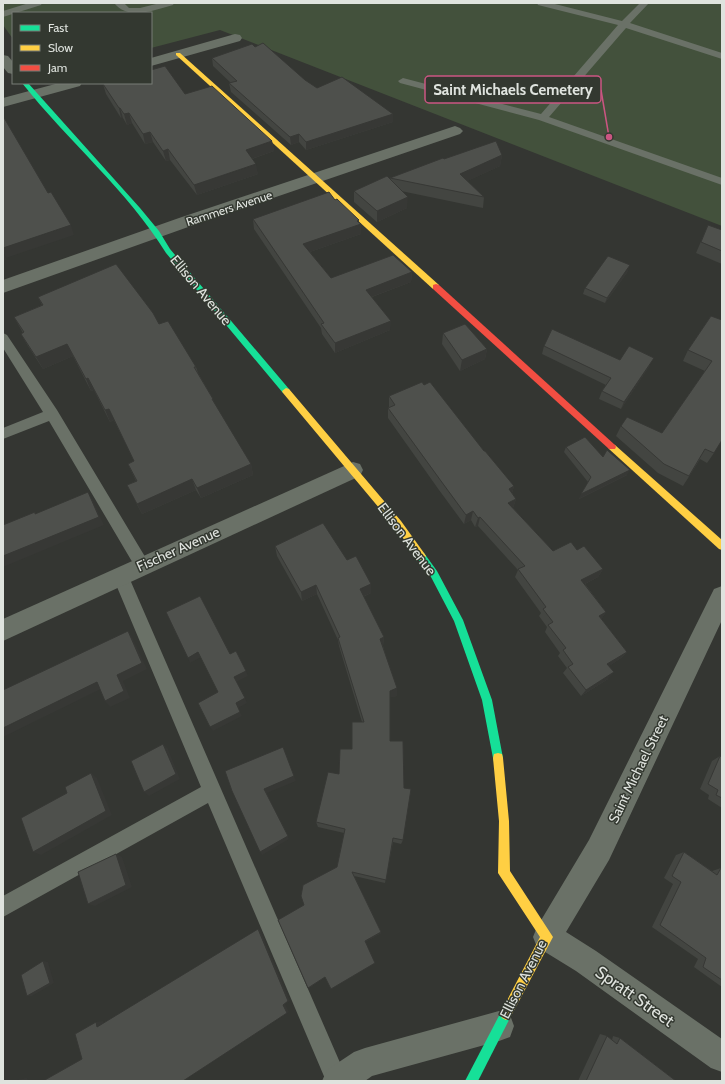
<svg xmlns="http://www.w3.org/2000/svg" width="725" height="1084" viewBox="0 0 725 1084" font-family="Cabin,sans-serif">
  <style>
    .green { fill: #43513c }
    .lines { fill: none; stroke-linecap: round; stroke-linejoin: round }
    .lane { fill: #6a7167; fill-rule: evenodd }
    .street { fill: #6a7167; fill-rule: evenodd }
    .fast { fill: #16e098; fill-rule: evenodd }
    .slow { fill: #ffcf43; fill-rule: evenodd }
    .jam { fill: #f24e42; fill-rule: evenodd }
    .wall { fill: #434541 }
    .shaded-wall { fill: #373835 }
    .building { fill: #4e504c; stroke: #373835 }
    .labels { text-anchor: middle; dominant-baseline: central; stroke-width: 3; stroke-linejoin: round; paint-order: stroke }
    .far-street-label { font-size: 12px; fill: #dfe3de; stroke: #333830 }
    .street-label { font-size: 14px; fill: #dfe3de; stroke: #333830 }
    .near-street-label { font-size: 17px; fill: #dfe3de; stroke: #333830 }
    .leader { fill: none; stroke: #cb5582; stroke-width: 1.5 }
    .callout-dot { fill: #cb5582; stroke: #333830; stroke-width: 1.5 }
    .callout { fill: #333830; stroke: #cb5582; stroke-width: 1.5 }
    .callout-label { font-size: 15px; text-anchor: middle; font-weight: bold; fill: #dfe3de }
  </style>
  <rect width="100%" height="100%" fill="#343632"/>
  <path class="green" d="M3,3H722V226L220,30L151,48V13H13V39L3,25Z"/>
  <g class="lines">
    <g class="lane">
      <path d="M29,3H42L41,5L3,17V11Z"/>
      <path d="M114,3H124L129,8H140L160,3H174L173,5C154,10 129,21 114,3Z"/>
      <path d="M537,3H551L622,21L640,3H649L630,23L722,53V59L626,28L549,117L722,178V185L539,120L400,83L398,81L403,78L541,114L618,25L538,5Z"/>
      <path d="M3,333L7,335L57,410L150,565L147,570L142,572L137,570L49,421L3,439V428L43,412L3,348Z"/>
      <path d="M120,568L125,570L128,575L348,1081H326L208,803L3,917V896L201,787L112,575L115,570Z"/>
    </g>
    <g class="street">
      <path d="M235,34L240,35L242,38L240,41L151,66V58Z"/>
      <path d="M3,55L8,56L13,62V74L8,73L3,67Z"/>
      <path d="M59,83H82L80,86L3,107V98Z"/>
      <path d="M455,126L460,128L463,131L460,134L191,226L3,293V280L179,218Z"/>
      <path d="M353,462L360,464L363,470L360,476L3,641V619Z"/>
      <path d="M722,586V620L609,860L566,932L596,951L722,1039V1072L711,1068L576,971L537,947L533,937L537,927L589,840L714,589Z"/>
      <path d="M499,1011L510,1015L514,1026L510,1037L499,1041L372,1076L365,1081H322L327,1070L354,1052L365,1048Z"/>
    </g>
    <g class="fast">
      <path d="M22,83H28L140,208L159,231L170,249L289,389L290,391L289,393H283L166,253C128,191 67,140 22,83Z"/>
      <path d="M421,552L424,553L437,571L463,620L492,700L503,758L502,762L498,763L494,762L493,758L482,700L454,621L431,577L416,556L418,553Z"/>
      <path d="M506,1008L510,1010L512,1014L478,1081H465L502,1010Z"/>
    </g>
    <g class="slow">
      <path d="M176,53H180L439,285V289H433L176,55Z"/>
      <path d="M286,388L289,389L401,521L424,553L426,556L424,559L421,560L418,559L395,527L283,393L282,391Z"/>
      <path d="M612,444L615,445L722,540V550L719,549L609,449L608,447L609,445Z"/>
      <path d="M498,753L502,754L503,758L509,821L510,871L553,937L510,1018L506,1020L502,1018L500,1014L502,1010L540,937L498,873L499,821L493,758L494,754Z"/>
    </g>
    <path class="jam" d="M436,284L439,285L615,445L616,447L615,449H609L433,289V285Z"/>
  </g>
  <g class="wall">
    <path d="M255,47L317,88L393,114V122L306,150L299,142L291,145L231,92L229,83H231L213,66L212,58Z"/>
    <path d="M103,84L185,94L272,141L274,151L252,159L258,174L197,195L170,160L166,161L153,142L145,144L132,123L127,125L123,118H121L106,94Z"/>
    <path d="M502,155L500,166L467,181L484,197L483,208L401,191L407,208L377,222L354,202V191L390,180V178L444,159Z"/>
    <path d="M335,200L359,223L361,234L310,252L331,278L412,272L411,282L372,297L390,330L335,353L322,334L321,328L254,229L253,219Z"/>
    <path d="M708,225L722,230V264L696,253Z"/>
    <path d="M628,271L605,303L583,294L585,288Z"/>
    <path d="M38,297L159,324L196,367L198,373L213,399L214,404L251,464L253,475L201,498L196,490L142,514L127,485L136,481L128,464L134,461L114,420L110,422L94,390L91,391L73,356L43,369L28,346L21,334L23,333L14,317L42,305Z"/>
    <path d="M711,316L714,453L707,463L700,459L683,486L658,473L616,436L621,426L662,433L705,371L683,361L688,350Z"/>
    <path d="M443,333L487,349L485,359L460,371L442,344Z"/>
    <path d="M544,346L650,365L621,409L599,399L602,391L606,385L542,354Z"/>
    <path d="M389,396L484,451L514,486L512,493L516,499L513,508L553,551L577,550L603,569L598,577L585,584L606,612L601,619L627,652L621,658L609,666L608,679L581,696L563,673L567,668L558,656L560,653L545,632L547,627L539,616L541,613L515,577L518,570L478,526L475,527L471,520L464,524L439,490L388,418V408L389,407Z"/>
    <path d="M566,447L627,475L579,499L588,482L564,452Z"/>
    <path d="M275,546L347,560L371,593L363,597L384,637L383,646L397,696L390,697V741L403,840L401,844L393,842L385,883L354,876L381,932V933L365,942L325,977L309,988L304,905L337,867L344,833L318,827L316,822L339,774L352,749L362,722L339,646L338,640L317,594L302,601L277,556Z"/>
    <path d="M720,756L722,757V808L708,799L709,795L700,789L712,761Z"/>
    <path d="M684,852L712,871L721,868L722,869V987L694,967L698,959L652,927L673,884L664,878L676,855Z"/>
    <path d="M600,1034L607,1036L612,1040L613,1036L620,1038L676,1081H578Z"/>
  </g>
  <g class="shaded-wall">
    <path d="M119,108H120L123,118H121Z"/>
    <path d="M129,113L132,123L127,125L124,114Z"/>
    <path d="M393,114V122L306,150V142Z"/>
    <path d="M150,132L153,142L145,144L143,134Z"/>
    <path d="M299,134V142L291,145L290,137Z"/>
    <path d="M272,141L274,151L248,160L246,150Z"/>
    <path d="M168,149L170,160L166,161L163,151Z"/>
    <path d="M502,155L500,166L459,185L460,174Z"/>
    <path d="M256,164L258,174L197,195L194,185Z"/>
    <path d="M408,197L407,208L377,222V211Z"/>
    <path d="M359,220V225L361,224V234L304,254L303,244Z"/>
    <path d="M71,225L74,235L6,258L3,252V248Z"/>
    <path d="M3,252L7,260L3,261Z"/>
    <path d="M630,265L628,271L605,303L607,298Z"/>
    <path d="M412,272L411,282L366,299V290Z"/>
    <path d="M391,321L390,330L335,353V343Z"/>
    <path d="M67,344L73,356L43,369L36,357Z"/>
    <path d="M487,349L485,359L460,371L462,360Z"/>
    <path d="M654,358L650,365L621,409L624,402Z"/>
    <path d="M88,378L94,390L91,391L86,379Z"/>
    <path d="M109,409L114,420L110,422L105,410Z"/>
    <path d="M251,464L253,475L201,498L197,488Z"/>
    <path d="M630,470L627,475L579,499L581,494Z"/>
    <path d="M192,479L196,490L142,514L137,504Z"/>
    <path d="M514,486L511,496L509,489Z"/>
    <path d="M88,492L93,501L104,525L3,567V556Z"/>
    <path d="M516,499L513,508L505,512L508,503Z"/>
    <path d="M473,511L471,520L464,524L466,515Z"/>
    <path d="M480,517L478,526L475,527L478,518Z"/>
    <path d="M603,569L598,577L577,588L581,580Z"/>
    <path d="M371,584V593L360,598V589Z"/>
    <path d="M316,585L317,594L302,601L301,592Z"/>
    <path d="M606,612L601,620L599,616Z"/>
    <path d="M128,631L133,639L147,669L123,681L130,698L110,707L105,701L117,675Z"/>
    <path d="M384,637L383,646L380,647V639Z"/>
    <path d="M198,652L201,657L190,663L188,658Z"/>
    <path d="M627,652L621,658L602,671L607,664Z"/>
    <path d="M246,671L248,676L236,682L234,677Z"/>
    <path d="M614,672L608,679L581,696L586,690Z"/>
    <path d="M97,682L103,688L3,737V728Z"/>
    <path d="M397,688V696L389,698L390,691Z"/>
    <path d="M245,698L247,703L238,708L236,703Z"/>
    <path d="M240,712L242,716L213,731L210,727Z"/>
    <path d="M163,744L168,749L180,779L149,796L144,792Z"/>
    <path d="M91,773L97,778L112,815L41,855L33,852Z"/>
    <path d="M294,776L296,781L267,793L289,839L262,855L260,852L264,789Z"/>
    <path d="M116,854L122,857L132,887L95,906L88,904Z"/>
    <path d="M258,929L260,930L290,1001L285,1004L289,1012L183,1081L283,1005Z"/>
    <path d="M381,932V933L365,942V941Z"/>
    <path d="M43,961L48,962L54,983L32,996H27Z"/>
    <path d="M325,977H326L309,988H308Z"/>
    <path d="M103,1021L104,1025L97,1027L96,1022Z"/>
    <path d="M27,1078L28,1081H17V1080Z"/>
  </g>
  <g class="building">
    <path d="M263,43L305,80L317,88L342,77L393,114L306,142L299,134L290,137L229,83L237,81L212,58L252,44L255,47Z"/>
    <path d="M165,66L185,94L212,86L272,141L246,150L256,164L194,185L168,149L163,151L150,132L143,134L129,113L124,114L120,108H119L103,84L105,83H151V70Z"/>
    <path d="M3,116L48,193L51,192L71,225L3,248Z"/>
    <path d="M496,141L502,155L460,174L484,197L390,178L443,158L444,159Z"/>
    <path d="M387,176L408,197L377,211L354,191Z"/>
    <path d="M329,192L335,200L337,199L359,220L357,221L361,224L303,244L331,278L393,255L412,272L366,290L391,321L335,343L321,324L324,323L253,219Z"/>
    <path d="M708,225L722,230V251L701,242Z"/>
    <path d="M608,256L630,265L607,298L585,288Z"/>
    <path d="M116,264L153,313L159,324L168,321L196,367H194L213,399H212L251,464L197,488L192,479L137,504L127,485L137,481L128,464L134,461L109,409L105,410L88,378L86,379L67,344L36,357L21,334L24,332L14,317L43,305L38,297Z"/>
    <path d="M711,316L722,320V440L714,453L705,449L689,476L664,464L621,426L627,417L662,433L712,361L688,350Z"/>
    <path d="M465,324L487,349L462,360L443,333Z"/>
    <path d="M552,329L620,360L629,346L654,358L624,402L602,391L611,378L544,346Z"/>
    <path d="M422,382L424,385L430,382L484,451H485L514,486L509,489L516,499L508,503L553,551L571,542L577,550L584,546L603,569L581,580L606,612L599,616L627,652L607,664L614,672L586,690L568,667L573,664L563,650L566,648L548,625L553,622L543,609L546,607L518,569L525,566L480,517L478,518L473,511L466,515L441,481L388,408L395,405L389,396Z"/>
    <path d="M585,437L603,457L607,450L630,470L581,494L591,477L566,447Z"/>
    <path d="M88,492L99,517L3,556V525L35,512V514Z"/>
    <path d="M323,523L347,560L356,556L371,584L360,589L384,637L380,639L397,688L390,691V741H403L404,788L411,789L403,840L393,838L386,880L352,872L381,932L365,941L375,963L331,989L325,977L308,988L278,920L304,905L301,896L303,885L337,867L345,829L316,822L328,772L339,774L340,749H352V722H364L338,638L340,637L316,585L301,592L275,546Z"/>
    <path d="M200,596L230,654L236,651L246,671L234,677L245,698L236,703L240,712L210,727L198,703L218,692L198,652L188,658L166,612Z"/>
    <path d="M128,631L142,663L117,675L124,691L105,701L97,682L3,728V690Z"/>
    <path d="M163,744L176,774L144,792L131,761Z"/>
    <path d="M283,747L294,776L264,789L288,836L260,852L232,791L225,771Z"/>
    <path d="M720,756L722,757V798L716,795L718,790L708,784Z"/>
    <path d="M91,773L106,811L33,852L21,818L67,793L65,787Z"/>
    <path d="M684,852L717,875L721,868L722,869V980L703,967L706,958L660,925L681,882L672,876Z"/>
    <path d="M116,854L126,885L88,904L78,872Z"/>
    <path d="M258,929L288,1001L283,1005L287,1013L183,1081H43L82,1059L75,1034L96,1022L97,1027Z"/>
    <path d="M43,961L50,983L27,996L21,975Z"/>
    <path d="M607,1036L617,1044L620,1038L676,1081H586Z"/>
  </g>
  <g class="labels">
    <g class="far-street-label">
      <text transform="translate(229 208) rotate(-18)">Rammers Avenue</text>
    </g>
    <g class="street-label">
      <text transform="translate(201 290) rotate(50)">Ellison Avenue</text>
      <text transform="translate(407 539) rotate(53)">Ellison Avenue</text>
      <text transform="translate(178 549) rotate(-24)">Fischer Avenue</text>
      <text transform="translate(638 769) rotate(-64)">Saint Michael Street</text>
      <text transform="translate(523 979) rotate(-63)">Ellison Avenue</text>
    </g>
    <g class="near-street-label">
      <text transform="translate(635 996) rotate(35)">Spratt Street</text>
    </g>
  </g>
  <path class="leader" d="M609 137L601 90"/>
  <circle class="callout-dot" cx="609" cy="137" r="4"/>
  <rect class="callout" x="425" y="76" width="176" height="27" rx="4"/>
  <g class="callout-label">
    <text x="513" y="95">Saint Michaels Cemetery</text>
  </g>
  <rect width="725" height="1084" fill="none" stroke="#dfe3de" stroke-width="8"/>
  <rect x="12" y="12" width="140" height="72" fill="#333830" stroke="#787c76"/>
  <rect x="20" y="25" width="20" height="6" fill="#16e098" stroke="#787c76"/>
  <text x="48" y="32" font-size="12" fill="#dfe3de">Fast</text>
  <rect x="20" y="45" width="20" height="6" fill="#ffcf43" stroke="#787c76"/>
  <text x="48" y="52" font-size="12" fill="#dfe3de">Slow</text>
  <rect x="20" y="65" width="20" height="6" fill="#f24e42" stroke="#787c76"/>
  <text x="48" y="72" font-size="12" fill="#dfe3de">Jam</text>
</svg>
